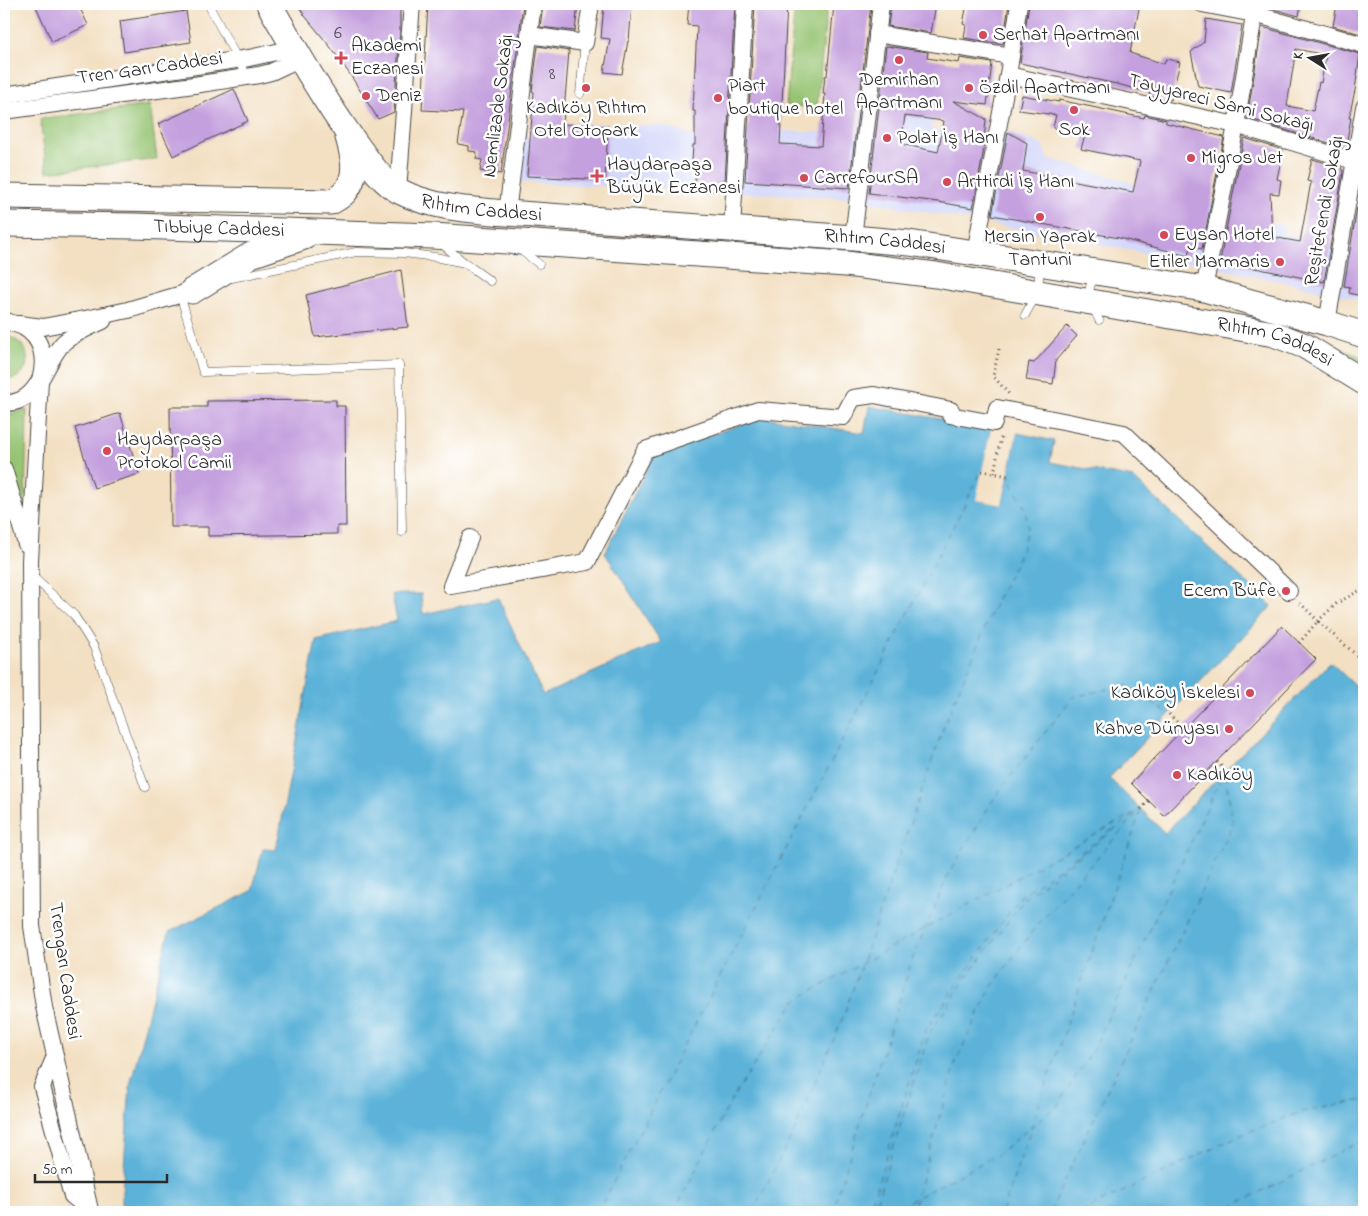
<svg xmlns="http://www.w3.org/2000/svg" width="1368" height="1216" viewBox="0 0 1368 1216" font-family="'Indie Flower',sans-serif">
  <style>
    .built { fill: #d4d8f9 }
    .green { fill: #97c473; stroke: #61784f }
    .water { fill: #5cb2d9; stroke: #446e82 }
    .pier { fill: #f3e0c3 }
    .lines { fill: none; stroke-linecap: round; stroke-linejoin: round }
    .ferry { stroke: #3f6171; stroke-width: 1; stroke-dasharray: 6 5; stroke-linecap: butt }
    .building { fill: #c5a0de; fill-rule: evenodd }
    .lane-casing { stroke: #494642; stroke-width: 9 }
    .street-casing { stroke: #494642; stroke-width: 18 }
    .primary-casing { stroke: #494642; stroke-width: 27 }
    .path { stroke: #494642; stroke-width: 3; stroke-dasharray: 1 4; stroke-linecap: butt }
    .lane { stroke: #fff; stroke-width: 8 }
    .street { stroke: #fff; stroke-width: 16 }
    .primary { stroke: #fff; stroke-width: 25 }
    .poi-dot { fill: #d1495b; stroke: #fff; stroke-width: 2 }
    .labels { text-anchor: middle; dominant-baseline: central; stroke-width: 5; stroke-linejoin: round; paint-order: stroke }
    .number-label { font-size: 18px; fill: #524858 }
    .poi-label { font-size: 20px; fill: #2b2b2b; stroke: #fff; text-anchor: start }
    .street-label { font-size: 20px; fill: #2b2b2b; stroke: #fff }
  </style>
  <rect width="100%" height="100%" fill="#fff"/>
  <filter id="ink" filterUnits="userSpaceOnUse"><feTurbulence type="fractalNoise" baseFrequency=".02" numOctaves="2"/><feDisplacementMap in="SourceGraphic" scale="10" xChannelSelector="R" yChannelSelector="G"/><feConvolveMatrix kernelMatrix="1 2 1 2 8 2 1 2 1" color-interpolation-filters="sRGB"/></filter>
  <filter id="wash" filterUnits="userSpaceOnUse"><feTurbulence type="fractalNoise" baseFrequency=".0096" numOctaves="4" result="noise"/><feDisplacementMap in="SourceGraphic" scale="20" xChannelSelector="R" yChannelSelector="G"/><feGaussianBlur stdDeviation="1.12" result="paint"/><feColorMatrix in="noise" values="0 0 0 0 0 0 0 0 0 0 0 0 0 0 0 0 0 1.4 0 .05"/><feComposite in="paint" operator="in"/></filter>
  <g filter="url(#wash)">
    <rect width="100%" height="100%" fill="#f3e0c3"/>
    <path class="built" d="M863,90L936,100L932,129L988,140L994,126L1043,145L1047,158L1127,181L1134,185L1219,205L1217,213L1285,226L1283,234L1348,247L1364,253V301L1289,283L1093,243L850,198L519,182L524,134L530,138L562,141L564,123L664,126L698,137L746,129L858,134Z"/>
    <g class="green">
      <path d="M795,4H827L817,108L786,105Z"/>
      <path d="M150,105L157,159L47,172L40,119Z"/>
      <path d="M9,337C36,345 32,381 4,380V338Z"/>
      <path d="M1338,348L1364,358V370L1336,353Z"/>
      <path d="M27,410L25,508L4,446V415Z"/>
    </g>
    <path class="water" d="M869,406L991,428L977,500L1002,505L1017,433L1054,441L1050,462L1133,478L1272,606L1109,778L1165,833L1330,662L1364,694V1212H122L121,1206L130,1086L169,932L252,891L263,849L276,850L316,640L397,621L392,594H421L423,614L498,598L543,695L661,642L605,553L654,455L762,417L864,433Z"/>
    <path class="pier" d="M991,428H993L979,498L1000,502L1014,432L1017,433L1002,505L976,500Z"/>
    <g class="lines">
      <g class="ferry">
        <path d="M598,1212L982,471"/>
        <path d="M674,1212L732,1099L796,1000L1136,812"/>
        <path d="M753,1212L794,1131L844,1015L945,723L997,599L1021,552L1028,527L1025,508L1008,476"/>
        <path d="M832,1212L911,963L948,875L996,795L1073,697L1126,685L1169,714"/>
        <path d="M869,1212L925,1032L961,979L1021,896L1116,827"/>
        <path d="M873,1212L929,1034L964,981L1025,898L1141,809L1039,922L990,989L956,1061L912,1212"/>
        <path d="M889,1212L997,1155L1057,1106L1094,1048L1225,770"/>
        <path d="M1002,1212L1141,810"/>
        <path d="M1050,1212L1233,824L1225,772"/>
        <path d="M1081,1212L1236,1137L1301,1112L1364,1100"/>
        <path d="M1220,1212L1364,1140"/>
      </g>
    </g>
    <g id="blocks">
      <g class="building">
        <path d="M35,4H78L88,25L52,42Z"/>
        <path d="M297,4H400V31L394,112L378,119L351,76L332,49L305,16Z"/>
        <path d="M428,4H523L501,174L480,171L482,160L476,159L477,152L469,151V146L458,144L463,112L422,110Z"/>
        <path d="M543,4H578L575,31L540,27Z"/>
        <path d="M604,4H632L629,41H628L622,74L604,72L610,39L601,38Z"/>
        <path d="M689,4H735L725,180H721L720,191H696L694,162H692L693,145H695V111H693L697,26L687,25Z"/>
        <path d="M755,4H787L780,144L821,146L825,94H823L825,76H827L834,4H871L849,188L745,181Z"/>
        <path d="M891,4H936L931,33L888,26Z"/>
        <path d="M967,4H1009L1003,44L964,38L966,25L963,24Z"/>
        <path d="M1029,4H1140L1130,53L1164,64L1166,59L1180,62L1171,100L1149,96L1150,93L1121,85L1020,63Z"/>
        <path d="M1266,4H1301L1299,16L1266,7Z"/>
        <path d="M1337,4H1364V35L1333,26Z"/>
        <path d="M186,11L191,42L124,52L120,21Z"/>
        <path d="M1206,19L1242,25L1231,93L1198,86L1191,52L1204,42Z"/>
        <path d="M1262,27L1360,54L1355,90L1349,118H1351L1346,145L1331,142L1332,144L1247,118ZM1296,49L1326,55L1321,83L1319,82L1313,111L1287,106Z"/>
        <path d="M538,46L569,51L563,124L608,126L605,180L527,176L534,92L532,91Z"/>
        <path d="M886,46L928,52L927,58L959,63L960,58L992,63L987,105L953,101L986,119L983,154L973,208L938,202L869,193ZM905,116L944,121L938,152L901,144Z"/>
        <path d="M234,89L248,121L173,156L158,124Z"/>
        <path d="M1022,95L1059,102V100L1144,118L1145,115L1166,120V123L1224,137L1202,249L1190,247L1188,256L1119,238L992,215L1008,132L1027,143L1023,171L1133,192L1140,161L1081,149L1085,135L1053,128L1056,115L1019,110Z"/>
        <path d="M1244,138L1283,150L1277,179L1281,180L1279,194L1270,193L1272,237L1300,242L1311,182L1307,181L1312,159L1341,167L1343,172L1324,282L1220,261Z"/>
        <path d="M1357,208L1364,226V297L1349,293L1350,287L1344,286Z"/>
        <path d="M401,270L408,327L315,337L306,295Z"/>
        <path d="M1067,326L1077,336L1056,360L1053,384L1026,380L1029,362L1034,363Z"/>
        <path d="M336,400V406H345L346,526H337V534L208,536V527H171L170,407H207V401Z"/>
        <path d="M120,413L139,474L94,488L75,428Z"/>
        <path d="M1282,626L1316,659L1164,816L1131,783Z"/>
      </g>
    </g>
  </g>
  <g filter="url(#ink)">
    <use href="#blocks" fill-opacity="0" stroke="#494642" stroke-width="1"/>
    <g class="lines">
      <defs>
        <g id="lane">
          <path d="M208,4L247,77"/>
          <path d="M580,94L585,43"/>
          <path d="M442,244L465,263L490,281"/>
          <path d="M519,249L539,264"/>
          <path d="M1096,276C1083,290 1092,305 1099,320"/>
          <path d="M232,278L356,252L404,253L435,257L465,263"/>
          <path d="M180,294L203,372L399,365L402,532"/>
          <path d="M1025,315C1034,299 1042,286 1038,267"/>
          <path d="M31,575L74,615L94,647L145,787"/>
        </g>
        <g id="street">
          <path d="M1202,4L1254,14L1364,45"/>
          <path d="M877,34L1011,56"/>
          <path d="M529,35L585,43L591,4"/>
          <path d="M1008,75L1236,125L1364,164"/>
          <path d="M4,95L249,58L281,51L297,54"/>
          <path d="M4,111L194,85L259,75L271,72L288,64L297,54"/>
          <path d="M398,191L412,4"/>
          <path d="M507,213L533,4"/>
          <path d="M732,229L745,4"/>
          <path d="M853,238L881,4"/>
          <path d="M975,253L1008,75L1019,4"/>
          <path d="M1204,289L1236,125L1256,4"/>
          <path d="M4,320C10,323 17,324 23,327C43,338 46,360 40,380L30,561L32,926L44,1007L90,1210"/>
          <path d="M1327,323L1364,107"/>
          <path d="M19,324L43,327L95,317L128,310L192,291"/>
          <path d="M4,403C39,405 44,363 63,343C71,335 92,326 103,321"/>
          <path d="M4,469L26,544"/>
          <path d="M470,538L451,586L587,562L645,450L758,410L843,417L853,398L874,395L951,410L950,415L994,423L997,408L1124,433L1289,591"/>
          <path d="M55,1056L42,1087L72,1196L90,1210"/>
        </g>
        <g id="primary">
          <path id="s1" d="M269,4C297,53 325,102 358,147C370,163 381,181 399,191C432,208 470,210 507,213L853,238L909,243L975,253L1204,289L1327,323L1364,335"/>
          <path d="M4,196L331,202C336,199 342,196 345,192C359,176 353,155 348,137"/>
          <path id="s2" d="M4,224L134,226L433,236L846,264L936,275L1274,334L1305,346L1364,382"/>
          <path d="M192,291L251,255L304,237"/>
        </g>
      </defs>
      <use href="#lane" class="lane-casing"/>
      <use href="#street" class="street-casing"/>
      <use href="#primary" class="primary-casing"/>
      <g class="path">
        <path d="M999,349L993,376L1009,394"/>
        <path d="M982,471L1008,476"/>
        <path d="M994,473L1001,437"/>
        <path d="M1300,603L1318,621L1337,603L1364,588"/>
        <path d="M1299,643L1318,621L1364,662"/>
        <path d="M1169,714L1183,728"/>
        <path d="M1217,762L1225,770"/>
        <path d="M1141,809L1149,801"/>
      </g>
      <use href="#lane" class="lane"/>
      <use href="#street" class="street"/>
      <use href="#primary" class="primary"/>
    </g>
  </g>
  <g class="poi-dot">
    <circle cx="983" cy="35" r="5"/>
    <path d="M338.5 50.5h5v5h5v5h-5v5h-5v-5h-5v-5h5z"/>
    <circle cx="899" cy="60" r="5"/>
    <circle cx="586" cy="88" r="5"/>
    <circle cx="969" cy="88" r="5"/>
    <circle cx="366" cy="96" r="5"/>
    <circle cx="718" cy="98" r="5"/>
    <circle cx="1074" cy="110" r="5"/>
    <circle cx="887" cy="138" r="5"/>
    <circle cx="1191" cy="158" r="5"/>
    <path d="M594.5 168.5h5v5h5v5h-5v5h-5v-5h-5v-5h5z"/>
    <circle cx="804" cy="178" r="5"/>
    <circle cx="947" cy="182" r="5"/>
    <circle cx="1040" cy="217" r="5"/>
    <circle cx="1164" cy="235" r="5"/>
    <circle cx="1280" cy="262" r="5"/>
    <circle cx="107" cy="451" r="5"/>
    <circle cx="1286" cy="591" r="5"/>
    <circle cx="1250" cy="693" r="5"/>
    <circle cx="1229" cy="729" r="5"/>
    <circle cx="1177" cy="775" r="5"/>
  </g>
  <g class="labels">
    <g class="number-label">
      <text x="338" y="34">6</text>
      <text x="552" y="75">8</text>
    </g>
    <g class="poi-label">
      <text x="993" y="35">Serhat Apartmanı</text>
      <text x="351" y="46">Akademi<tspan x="351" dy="23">Eczanesi</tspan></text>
      <text x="899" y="80" text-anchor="middle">Demirhan<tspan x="899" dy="23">Apartmanı</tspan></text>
      <text x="728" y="86">Piart<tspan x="728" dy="23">boutique hotel</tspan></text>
      <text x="979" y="88">Özdil Apartmanı</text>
      <text x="376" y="96">Deniz</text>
      <text x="586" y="108" text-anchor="middle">Kadıköy Rıhtım<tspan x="586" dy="23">Otel Otopark</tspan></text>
      <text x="1074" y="130" text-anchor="middle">Sok</text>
      <text x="897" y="138">Polat İş Hanı</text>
      <text x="1201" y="158">Migros Jet</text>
      <text x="607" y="165">Haydarpaşa<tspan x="607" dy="23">Büyük Eczanesi</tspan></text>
      <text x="814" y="178">CarrefourSA</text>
      <text x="957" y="182">Arttirdi İş Hanı</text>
      <text x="1174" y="235">Eysan Hotel</text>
      <text x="1040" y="237" text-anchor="middle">Mersin Yaprak<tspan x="1040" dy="23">Tantuni</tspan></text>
      <text x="1270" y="262" text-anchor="end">Etiler Marmaris</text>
      <text x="117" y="440">Haydarpaşa<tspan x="117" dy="23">Protokol Camii</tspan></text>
      <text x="1276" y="591" text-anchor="end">Ecem Büfe</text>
      <text x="1240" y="693" text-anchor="end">Kadıköy İskelesi</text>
      <text x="1219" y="729" text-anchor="end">Kahve Dünyası</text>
      <text x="1187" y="775">Kadıköy</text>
    </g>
    <g class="street-label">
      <text transform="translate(150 69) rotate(-8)">Tren Garı Caddesi</text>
      <text transform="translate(1221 104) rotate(14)">Tayyareci Sami Sokağı</text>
      <text transform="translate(499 106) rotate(-83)">Nemlizade Sokağı</text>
      <text stroke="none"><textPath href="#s1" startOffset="314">Rıhtım Caddesi</textPath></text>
      <text transform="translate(1325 211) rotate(-80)">Reşitefendi Sokağı</text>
      <text stroke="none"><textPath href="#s2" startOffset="215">Tıbbiye Caddesi</textPath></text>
      <text stroke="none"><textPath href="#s1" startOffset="719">Rıhtım Caddesi</textPath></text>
      <text stroke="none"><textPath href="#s2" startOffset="1280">Rıhtım Caddesi</textPath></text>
      <text transform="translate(64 971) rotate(82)">Trengarı Caddesi</text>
    </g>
  </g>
  <rect width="1368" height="1216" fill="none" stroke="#fff" stroke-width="20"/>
  <g transform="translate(1310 58) rotate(281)" stroke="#ffffff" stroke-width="4" paint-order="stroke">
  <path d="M0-4L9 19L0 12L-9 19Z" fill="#2b2b2b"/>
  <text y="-8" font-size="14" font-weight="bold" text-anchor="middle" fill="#2b2b2b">K</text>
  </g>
  <path d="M35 1174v8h132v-8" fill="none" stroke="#2b2b2b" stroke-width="2.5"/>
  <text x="42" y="1174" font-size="15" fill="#2b2b2b" stroke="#ffffff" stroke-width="4" paint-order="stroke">50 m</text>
</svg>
